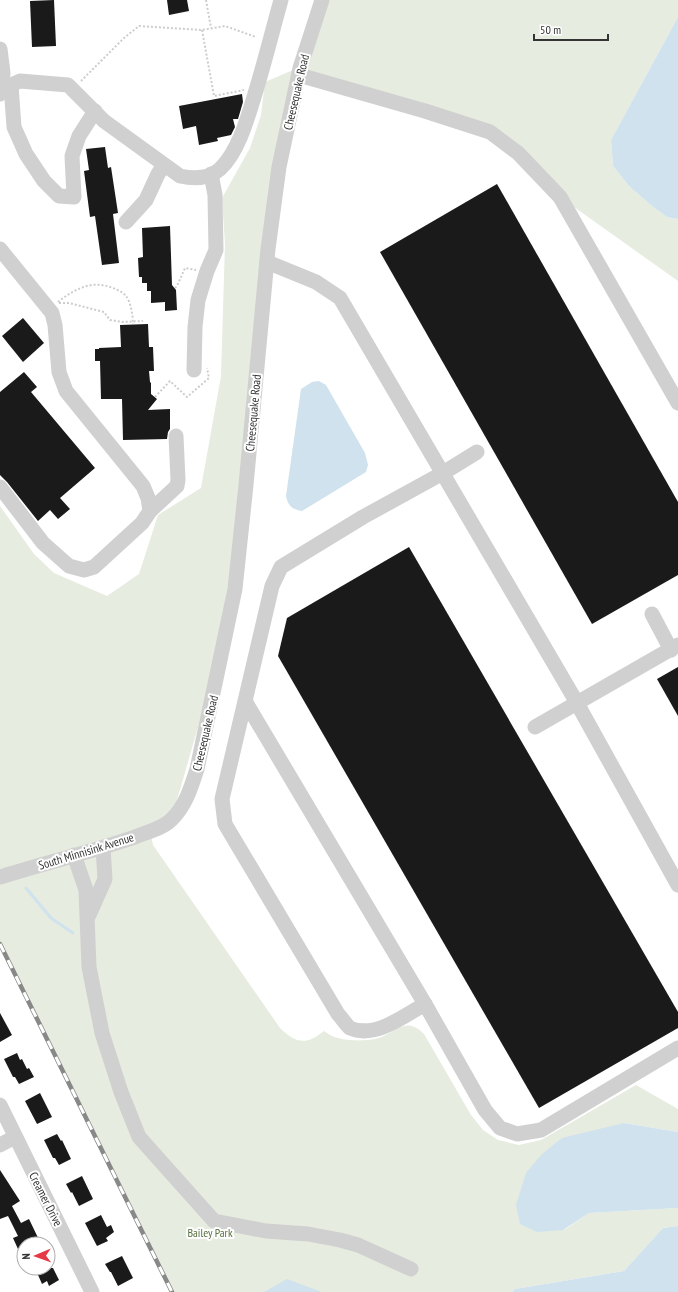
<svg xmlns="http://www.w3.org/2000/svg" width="678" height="1292" viewBox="0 0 678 1292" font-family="'PT Sans Narrow',sans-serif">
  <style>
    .green { fill: #e6ecdf }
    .water { fill: #cfe2ee }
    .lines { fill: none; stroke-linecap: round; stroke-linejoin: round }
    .stream { stroke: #cfe2ee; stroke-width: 3 }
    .building { fill: #1a1a1a }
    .path { stroke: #cdcdcd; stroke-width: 2; stroke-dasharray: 2 2; stroke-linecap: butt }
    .minor { stroke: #d0d0d0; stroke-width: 15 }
    .rail-casing { stroke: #888; stroke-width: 4.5 }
    .rail { stroke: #fff; stroke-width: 3; stroke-dasharray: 9; stroke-linecap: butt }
    .labels { text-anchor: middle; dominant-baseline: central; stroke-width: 4; stroke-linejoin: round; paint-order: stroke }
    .street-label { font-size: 12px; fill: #333; stroke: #fff }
    .park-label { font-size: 12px; fill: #56703f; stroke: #fff }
  </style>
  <rect width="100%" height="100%" fill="#fff"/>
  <path class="green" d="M322,0H678V17L611,140L613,166L630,187L652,206L667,217L678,219V281L560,197L490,132L299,75L292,102L246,485L211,682L171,821L150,831L153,845L280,1028C296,1044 307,1045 324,1031C328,1034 333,1037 338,1038C346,1041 366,1041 375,1039C395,1035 404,1014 424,1034L471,1115L483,1130L498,1140L519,1145L541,1140L636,1085L678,1109V1132L624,1123L564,1230L589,1213L678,1208V1226L663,1228L624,1271L515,1289L512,1292H172L0,942V506L34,554L54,573L107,596L139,574L158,515L201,488L221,376L225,244L222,198L250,148L261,115L265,82L300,67Z"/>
  <g class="water">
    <path d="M678,17V219L667,217L652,206L630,187L613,166L611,140Z"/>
    <path d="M319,381L326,385L365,453L368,465L366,472L302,511C292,509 288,506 286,496L301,389L312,382Z"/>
    <path d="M624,1123L678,1132V1208L589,1213L563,1230L537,1232L520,1224L516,1205L526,1173L542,1154L562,1138Z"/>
    <path d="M678,1226V1292H512L515,1289L624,1271L663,1228Z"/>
    <path d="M287,1279L322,1292H264Z"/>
  </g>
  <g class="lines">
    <path class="stream" d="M26,888L51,918L73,933"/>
  </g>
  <g class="building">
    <path d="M54,0L56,46L32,47L30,1Z"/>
    <path d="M167,0H187L189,11L169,15Z"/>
    <path d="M242,94L243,102L238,119H233L235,127L231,135L217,138L218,141L199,145L196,126L183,129L179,106Z"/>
    <path d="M105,147L108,168L111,167L118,213L113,214L119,263L102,265L95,216L90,217L84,171L89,170L86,149Z"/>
    <path d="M497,184L678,502V575L592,624L380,252Z"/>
    <path d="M170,226L172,285L176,290L177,310L165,311V302L151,303V291H147V283H142V277H139L138,258L143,257L142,228Z"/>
    <path d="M23,318L44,343L23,362L2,336Z"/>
    <path d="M148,324L149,347H153L154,371H149L150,382L151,383V394L157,399L148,410L170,409V429L168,432L167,439L123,440L122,399H101L100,361H95V349H99V348L121,347L120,325Z"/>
    <path d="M24,372L37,387L31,392L95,468L60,498L70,509L58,519L50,510L38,521L7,482L0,475V392Z"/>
    <path d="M409,547L678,1012V1028L539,1108L278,656L287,618Z"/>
    <path d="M678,667V716L657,679Z"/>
    <path d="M0,1013L12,1035L0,1042Z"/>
    <path d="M17,1053L20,1060L22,1059L27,1069L29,1068L34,1077L19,1084L15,1077H13L4,1059Z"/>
    <path d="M40,1093L52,1117L37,1124L25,1101Z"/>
    <path d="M57,1134L61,1141L62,1140L71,1159L59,1165L55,1158H53L44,1140Z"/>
    <path d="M0,1170L20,1201L12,1206L21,1223L29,1219L41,1244H24V1246L18,1249L13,1238L18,1236L8,1216L0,1219Z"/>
    <path d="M82,1176L93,1199L79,1206L72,1192L71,1193L66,1184Z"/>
    <path d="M101,1215L107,1227L111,1225L114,1232L106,1238L108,1241L97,1246L85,1223Z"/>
    <path d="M122,1256L133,1278L118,1286L111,1272H110L105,1264Z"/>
    <path d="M35,1268H53L59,1280L49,1286L47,1281L42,1284Z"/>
  </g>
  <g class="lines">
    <g class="path">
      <path d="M206,0L211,28"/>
      <path d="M202,30L214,96L244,90"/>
      <path d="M81,81L124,38L139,26L202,30L225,26L256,37"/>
      <path d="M175,288L177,286L185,268L196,270"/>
      <path d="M58,302C73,290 91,280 110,287C116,289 123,292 126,296C131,302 133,317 133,324"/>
      <path d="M59,303H69L104,312L110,320L123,322L143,321"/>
      <path d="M155,397L170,381L187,397L209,378L207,368"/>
    </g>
    <g class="minor">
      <path d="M0,49L3,73L2,89"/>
      <path d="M299,75L425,111L490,132L518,153L560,197L678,403"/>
      <path d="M11,85L14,127L26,154L44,181L59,196L74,197L72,156L79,136L95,111"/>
      <path d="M0,94L2,89L20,81L68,85L104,121L180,176C194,179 209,179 220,169C238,152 247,120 254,97C264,65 272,32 281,0"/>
      <path d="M126,222L146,200L158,174L164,165"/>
      <path d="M0,249L52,313L55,325L59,372L66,391L143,486L148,498L150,511L142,523L94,567L84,570L69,566L43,543L0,487"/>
      <path d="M267,262L316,282L340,298L573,696L678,885"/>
      <path d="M194,370L195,327L198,300L207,271L216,250L215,195L211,174"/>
      <path d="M150,511L177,486L178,480L176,436"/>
      <path d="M652,614L671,650"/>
      <path d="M245,701L425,1004C404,1016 375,1039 350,1028C346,1025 342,1018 338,1014L225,824L222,799L272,586L281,567L363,517L443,473L477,452"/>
      <path d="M535,727L678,645"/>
      <path d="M74,855L86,890L89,967L102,1033L121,1092L139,1137L214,1221L266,1231L308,1234L340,1240L358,1245L411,1269"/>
      <path d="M0,877C45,863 91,852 135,837C146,832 162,829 171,820C185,807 191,788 197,769L235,589L246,485L268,249L279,167L300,68L322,0"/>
      <path d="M89,915L105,879L103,848"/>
      <path d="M425,1004L485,1110L500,1128L517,1134L541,1130L678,1048"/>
      <path d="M0,1105L92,1292"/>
      <path d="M0,1145L15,1137"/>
    </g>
    <defs>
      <path id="rail" d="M0,944L172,1292"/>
    </defs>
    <use href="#rail" class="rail-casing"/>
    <use href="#rail" class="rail"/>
  </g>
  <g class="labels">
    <g class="street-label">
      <text transform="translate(296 92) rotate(-77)">Cheesequake Road</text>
      <text transform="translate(253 413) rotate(-85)">Cheesequake Road</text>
      <text transform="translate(205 733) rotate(-77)">Cheesequake Road</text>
      <text transform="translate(86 851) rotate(-17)">South Minnisink Avenue</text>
      <text transform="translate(46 1199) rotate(63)">Creamer Drive</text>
    </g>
    <g class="park-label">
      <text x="210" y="1232">Bailey Park</text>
    </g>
  </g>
  <g transform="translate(36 1256) rotate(268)"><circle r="19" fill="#ffffff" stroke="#adadad"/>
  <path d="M0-3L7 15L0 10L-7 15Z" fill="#e63946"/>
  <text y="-6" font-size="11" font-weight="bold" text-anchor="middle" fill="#333333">N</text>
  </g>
  <path d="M534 34v6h74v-6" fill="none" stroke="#333333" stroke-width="2"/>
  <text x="540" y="34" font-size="12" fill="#333333" stroke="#ffffff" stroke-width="3" paint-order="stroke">50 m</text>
</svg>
